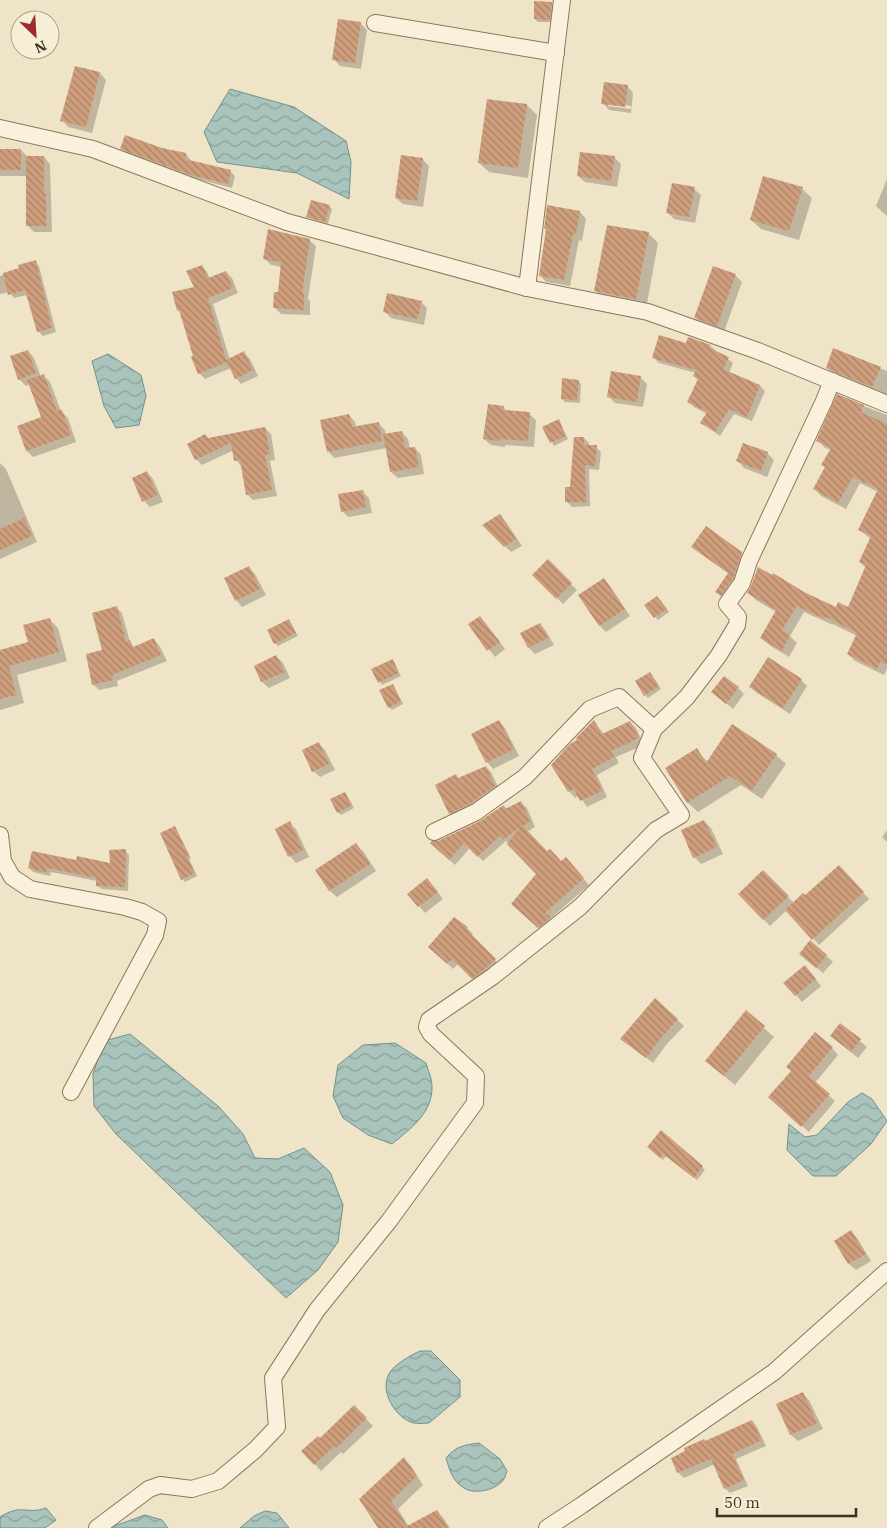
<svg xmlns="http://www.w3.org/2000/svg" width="887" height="1528" viewBox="0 0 887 1528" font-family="'IBM Plex Serif',serif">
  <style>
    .water { fill: url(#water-waves); stroke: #6f938a }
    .shadow { fill: #0003; fill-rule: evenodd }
    .building { fill: url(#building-back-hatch) }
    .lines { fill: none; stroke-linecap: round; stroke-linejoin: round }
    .street-casing { stroke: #8d765c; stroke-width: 18 }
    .street { stroke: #faf1dc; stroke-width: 16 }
  </style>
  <defs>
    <pattern id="water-waves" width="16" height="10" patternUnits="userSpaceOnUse" patternTransform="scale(1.25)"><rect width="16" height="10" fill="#a9c4bc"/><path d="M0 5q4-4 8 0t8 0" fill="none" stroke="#8ba098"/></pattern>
    <pattern id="building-back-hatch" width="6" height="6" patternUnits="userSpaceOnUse" patternTransform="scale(1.25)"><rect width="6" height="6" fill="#cf9f7d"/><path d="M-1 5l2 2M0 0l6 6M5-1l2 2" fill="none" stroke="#a98266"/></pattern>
  </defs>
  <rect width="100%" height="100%" fill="#f0e4c8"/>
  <g class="water">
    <path d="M230,89L294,107L346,141L351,162L349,199L297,173L217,162L204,132Z"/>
    <path d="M108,354L141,375L146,396L139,425L116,428L104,406L92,361Z"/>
    <path d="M130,1034L219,1107L243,1134L255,1158L278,1159L304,1148L330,1172L343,1205L338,1242L318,1270L286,1298L116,1134L94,1106L93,1074L104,1041Z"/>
    <path d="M395,1043L426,1063C428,1070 432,1079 432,1086C433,1113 410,1129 392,1144L368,1135L343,1118L333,1096L338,1065L363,1045Z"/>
    <path d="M862,1093L872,1099L887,1121L871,1144L836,1176H813L787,1150L789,1124L805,1137L817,1135L848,1102Z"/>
    <path d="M420,1351H431L460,1380V1397L429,1423C425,1423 419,1424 414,1423C396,1419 379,1391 389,1374C393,1365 411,1355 420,1351Z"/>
    <path d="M479,1443L500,1459L507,1471C506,1474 505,1477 504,1479C497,1490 475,1495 464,1488C453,1482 449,1469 446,1458C456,1446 464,1445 479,1443Z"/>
    <path d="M46,1508L56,1520L45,1528H0V1517C22,1503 26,1515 46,1508Z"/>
    <path d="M265,1511L277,1513L289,1528H240L254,1516Z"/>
    <path d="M145,1515L162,1520L168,1528H109Z"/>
  </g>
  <g class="shadow">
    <path d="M551,3L554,6L552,22H538L535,19Z"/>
    <path d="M360,23L367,30L361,69L340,66L334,59Z"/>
    <path d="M75,67L100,73L106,80L92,133L68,127L62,120Z"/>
    <path d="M627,86L633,93L631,113L609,110L603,103ZM608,103L631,106V109L608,106Z"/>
    <path d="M527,105L537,115L528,178L489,172L479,163Z"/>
    <path d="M122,148L162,149L186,154L190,159V161L230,171L235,176L232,188L197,179L127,153Z"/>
    <path d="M0,150H21L28,157H44L50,164L52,232H34L27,225V176H0Z"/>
    <path d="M614,157L621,164L617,187L585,182L578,176Z"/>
    <path d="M422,159L429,166L423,207L403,204L396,198Z"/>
    <path d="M887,179V216L876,206Z"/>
    <path d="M694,189L701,195L695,223L674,219L667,212Z"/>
    <path d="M802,189L812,198L799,240L761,229L751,220Z"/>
    <path d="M312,202L330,207L332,209L328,224L311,219L308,217Z"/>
    <path d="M548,206L580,212L586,219L582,241L579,240L570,286L546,282L540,275L547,230Z"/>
    <path d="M648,233L658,243L646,309L606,301L596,291Z"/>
    <path d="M309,240L316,246L308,299L310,301V315L281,314L275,308L279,294L282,267L271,265L264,258Z"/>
    <path d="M35,262L39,266L56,332L43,336L38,331L27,295L14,298L9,292L0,294V276L21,269Z"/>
    <path d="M202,266L207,272L210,279L226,272L232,278L238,293L213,304L230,360L244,353L250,359L258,376L241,384L236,378L231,368L205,379L199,373L182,314L178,310L195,288Z"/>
    <path d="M735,275L742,282L724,332L702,324L696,318Z"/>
    <path d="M421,302L427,308L424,325L391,318L384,311Z"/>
    <path d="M686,344L710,346L733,363L729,373L760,386L765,391L752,421L734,414L720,436L702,423L707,414L694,407L688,402L699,381L694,376L696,373L659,363L654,358Z"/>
    <path d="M834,350L887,371V397L835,375L827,368Z"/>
    <path d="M28,351L34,358L41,377L44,376L50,382L61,411L68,418L76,442L33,457L27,451L42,418L30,384L26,386L19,379Z"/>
    <path d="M641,378L647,384L643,407L615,403L608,396Z"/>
    <path d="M578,381L581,384L580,403L565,402L562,399Z"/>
    <path d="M838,396L887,415V669L884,675L855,661L848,654L857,636L833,624V625L804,612L790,636L797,643L789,657L769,645L761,638L776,612L756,600L749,593H804L837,609H848L866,568L860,562L871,539L859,529L878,492L860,483L846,509L821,496L814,488L826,468L823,465L831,450L825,448L818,440Z"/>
    <path d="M503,407L508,412L529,414L536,420L534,447L505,445V447L491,445L484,439Z"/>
    <path d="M349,415L355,422L356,427L379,424L385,430L386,435L402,432L408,439L410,449L415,448L421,455L424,474L398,478L391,472L387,448L334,458L328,451Z"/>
    <path d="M558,420L568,439L554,446L544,427Z"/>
    <path d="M265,428L271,434L275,460L270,461L277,496L253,500L247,494L242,467L236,460L234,450L202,465L196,459L189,444Z"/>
    <path d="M584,438L589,443V446L596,447L601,452L599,470L589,469L590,506L572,507L567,502Z"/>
    <path d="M767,453L774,460L767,477L744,468L738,461Z"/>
    <path d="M0,463L6,469L37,542L0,559Z"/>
    <path d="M147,472L153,479L163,502L150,507L144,501Z"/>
    <path d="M362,491L369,498L372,513L348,517L342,511Z"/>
    <path d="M500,515L506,522L522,546L511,552L484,526Z"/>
    <path d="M693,546L741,553L747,559L738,584L723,598L717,592L729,574Z"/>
    <path d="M548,561L577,590L563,604L534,575Z"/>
    <path d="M249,567L255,574L266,595L242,607L236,600Z"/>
    <path d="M604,579L610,586L630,616L606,632L600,626Z"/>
    <path d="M660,600L669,612L658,620L646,605Z"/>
    <path d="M116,607L122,613L130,642L135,648L153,639L159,645L167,661L117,681L118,686L99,690L93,684Z"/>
    <path d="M480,617L505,649L495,657L470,625Z"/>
    <path d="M49,619L58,628L67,661L17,675L24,703L0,710V651L30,643Z"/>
    <path d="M289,621L298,636L278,646L275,643Z"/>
    <path d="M540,624L546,631L554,645L535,654L529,648L522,634Z"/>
    <path d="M276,656L283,663L290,678L269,688L262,682L255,666Z"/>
    <path d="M392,660L401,676L382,685L373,669Z"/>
    <path d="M650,673L661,689L648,698L645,695Z"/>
    <path d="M801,680L807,686L790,714L757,693L751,687Z"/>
    <path d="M393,685L403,704L392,710L389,707Z"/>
    <path d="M738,688L744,694L733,709L713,692Z"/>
    <path d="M499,721L505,728L519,756L493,769L487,762Z"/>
    <path d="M594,722L604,734L630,722L636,728L644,745L616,757L619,763L597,775L607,797L587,807L579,795L575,798L569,791L552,765L578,740Z"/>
    <path d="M318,743L325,750L335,770L320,777L313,771Z"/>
    <path d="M696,750L708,762L776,755L786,764L762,799L741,785L698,812L688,803L667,769Z"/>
    <path d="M486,767L491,772L500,791L455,818L450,813L455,775L459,779Z"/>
    <path d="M345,793L354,808L341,815L338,812Z"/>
    <path d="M521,803L527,808L535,827L527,832L547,853L561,862L571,864L589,885L550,919L555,924L545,932L518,909L538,874L506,841L483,861L470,848L455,865L437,849L439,842L481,822L503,806L507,809Z"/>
    <path d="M704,821L711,828L723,854L701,864L694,857Z"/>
    <path d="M289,823L296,829L309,857L296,863L290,856L276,829Z"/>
    <path d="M174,827L191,858L189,859L197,876L185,882L182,879Z"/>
    <path d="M887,830V842L882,837Z"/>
    <path d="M356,845L363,851L376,871L337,897L330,891L317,871Z"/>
    <path d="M125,851L129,855L128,891L101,889L97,885V881L51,872L50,876L33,872L29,868L77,861L111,864Z"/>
    <path d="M763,871L794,903L845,873L869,899L819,945L787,910L770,926L740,894Z"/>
    <path d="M433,886L443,899L425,913L409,894Z"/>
    <path d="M467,928L473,934L471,936L501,966L479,984L458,964L453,969L430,947Z"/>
    <path d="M811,942L833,962L823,973L807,960Z"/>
    <path d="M811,973L821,986L802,1002L796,995Z"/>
    <path d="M656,1000L684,1026L666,1045L653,1063L622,1039Z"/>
    <path d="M746,1012L774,1037L735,1085L706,1061Z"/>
    <path d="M841,1025L867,1047L858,1058L839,1042Z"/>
    <path d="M832,1048L838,1055L815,1083L835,1101L809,1132L776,1104Z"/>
    <path d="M648,1147L702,1167L705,1170L697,1180L666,1156L663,1160Z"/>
    <path d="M851,1232L857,1238L871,1261L856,1270L849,1264L835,1241Z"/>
    <path d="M802,1393L809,1400L823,1429L798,1441L791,1435L777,1405Z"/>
    <path d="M354,1407L373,1426L343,1454L341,1452L321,1471L303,1451L320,1440Z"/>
    <path d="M752,1421L757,1427L766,1446L736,1459L748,1486L730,1493L725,1488L715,1464L684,1478L679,1473L672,1459Z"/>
    <path d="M404,1459L411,1466L423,1485L398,1509L409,1527L437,1511L444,1519L450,1528H380Z"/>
  </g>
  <g class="building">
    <path d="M534,1L552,2L550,20L534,19Z"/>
    <path d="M338,19L361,22L355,63L332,60Z"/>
    <path d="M75,66L100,72L86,127L60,121Z"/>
    <path d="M604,82L628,85L625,107L601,104Z"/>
    <path d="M487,99L527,104L518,168L478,163Z"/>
    <path d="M125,135L162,148L186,153L185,159L231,170L228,184L191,175L120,149Z"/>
    <rect x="0" y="149" width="21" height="21"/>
    <path d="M580,152L615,156L611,181L577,176Z"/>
    <path d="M401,155L423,158L417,201L395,198Z"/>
    <path d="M26,156H44V194H46V226H26Z"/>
    <path d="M763,176L803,187L789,231L750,220Z"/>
    <path d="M672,183L695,187L689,217L666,213Z"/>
    <path d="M311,200L330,205L325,222L306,217Z"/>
    <path d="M547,205L580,211L576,235L573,234L564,280L539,276L546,229H544Z"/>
    <path d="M607,225L649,232L636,299L594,291Z"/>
    <path d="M268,229L310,239L302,293L304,294V310L273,308L274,292H278L281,262L263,259Z"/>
    <path d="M36,260L52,328L37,332L25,290L8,295L3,273L19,268L18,265Z"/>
    <path d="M202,265L208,278L226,271L233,288L208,298L226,360L244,351L253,370L235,379L227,362L198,374L191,357L193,356L179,310L177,311L172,292L194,287L186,271Z"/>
    <path d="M713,266L736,274L717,326L694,318Z"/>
    <path d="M387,293L422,301L417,319L383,312Z"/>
    <path d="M659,335L686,343L688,337L711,345L709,348L729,357L723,369L760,385L747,417L729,409L715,432L700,423L707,412L687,402L698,379L693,376L696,370L652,358Z"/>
    <path d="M833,348L881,367L872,387L826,368Z"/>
    <path d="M28,350L36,373L18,380L10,356Z"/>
    <path d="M611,371L641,376L637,402L607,397Z"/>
    <path d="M44,374L57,411L62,410L71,435L26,451L17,426L41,417L27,380Z"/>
    <path d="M562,378L579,380L577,400L561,399Z"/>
    <path d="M837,394L864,405L861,412L887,424V665L880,662L877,669L847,654L857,633L826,617L825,619L797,606L782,630L790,635L782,651L760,638L776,610L747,593L751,586L758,567L772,575L773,573L804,592L836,607L838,602L848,607L866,565L859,562L871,536L858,530L878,489L853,477L838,503L813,489L825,467L821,465L831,448L816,441Z"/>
    <path d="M488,404L504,406L503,410L530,412L528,441L499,439V441L483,439Z"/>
    <path d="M349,414L352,427L379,422L382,441L327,452L320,420Z"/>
    <path d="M559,419L566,436L550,443L542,427Z"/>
    <path d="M265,427L270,454L265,455L272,490L246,495L240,460L234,461L231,443L195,460L187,444L205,434L208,438Z"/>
    <path d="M402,431L405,448L415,447L419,467L390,472L383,434Z"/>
    <path d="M574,437H584V445H597L595,466L585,465L586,502H565V487H570Z"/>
    <path d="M743,443L768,452L761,471L736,461Z"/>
    <path d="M147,471L157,495L142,502L132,478Z"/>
    <path d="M363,490L366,507L341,512L338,494Z"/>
    <path d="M500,514L516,539L504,547L482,525Z"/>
    <path d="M24,518L32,536L0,550V529Z"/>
    <path d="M706,526L742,552L733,578L721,596L715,592L728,573L691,547Z"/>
    <path d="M548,559L572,583L556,599L532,575Z"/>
    <path d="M249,566L260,589L235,601L224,578Z"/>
    <path d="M604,578L625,609L599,626L578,595Z"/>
    <path d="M657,596L667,609L654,618L644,605Z"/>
    <path d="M117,606L126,642L130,640L133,647L154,638L161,655L112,675L113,680L92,685L86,654L102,650L92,613Z"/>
    <path d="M480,616L500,642L487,651L468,624Z"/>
    <path d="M50,618L59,652L9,666L16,695L0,699V650L28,642L23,625Z"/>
    <path d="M289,619L296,633L274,644L267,630Z"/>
    <path d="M540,623L548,638L528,648L520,633Z"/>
    <path d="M276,655L285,672L261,682L254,666Z"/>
    <path d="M768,657L802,679L783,708L749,687Z"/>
    <path d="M393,659L399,673L378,683L371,669Z"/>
    <path d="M650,672L659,686L644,696L635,681Z"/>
    <path d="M724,676L739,687L726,704L711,692Z"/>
    <path d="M393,684L401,701L388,708L379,690Z"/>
    <path d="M499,720L514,749L486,763L471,734Z"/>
    <path d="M594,720L602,734L630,721L639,738L611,751L614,757L592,769L602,791L580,801L574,789L568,792L551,765L570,744L577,740L576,738Z"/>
    <path d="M732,724L777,754L752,790L730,776L687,803L665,768L697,748L706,763Z"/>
    <path d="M319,742L329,764L312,772L302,750Z"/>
    <path d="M486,766L495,786L471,803L449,814L435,785L456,774L458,778Z"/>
    <path d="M345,792L352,805L337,813L330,799Z"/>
    <path d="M521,801L530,821L523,826L547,851L550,849L561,861L566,857L584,878L545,913L551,917L538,928L511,904L536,874L507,844L520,827L503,840L500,836L477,857L464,843L449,860L430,843L432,841H438L480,821L504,805L505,809Z"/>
    <path d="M704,820L717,847L693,858L681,830Z"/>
    <path d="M290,821L303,850L288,857L275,829Z"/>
    <path d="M175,826L189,855L187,856L195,873L181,880L160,833Z"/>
    <path d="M356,843L370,864L329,891L315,870Z"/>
    <path d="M126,849L125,887L96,886V878L47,868L46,873L28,868L32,851L76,860L77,856L110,863L109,850Z"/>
    <path d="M839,865L864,892L812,940L785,910L803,893L805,895Z"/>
    <path d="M763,870L789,896L763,920L738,894Z"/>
    <path d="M427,878L438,892L418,907L407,894Z"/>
    <path d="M454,917L468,927L466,929L496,959L485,969L472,979L452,959L447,964L428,947Z"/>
    <path d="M810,940L827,955L816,968L799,954Z"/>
    <path d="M805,965L816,979L795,996L783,983Z"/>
    <path d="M655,998L678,1019L660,1039L646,1058L620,1039Z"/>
    <path d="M746,1010L765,1026L724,1076L705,1061Z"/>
    <path d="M840,1023L861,1039L851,1052L830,1036Z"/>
    <path d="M815,1032L833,1047L809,1076L830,1094L801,1127L768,1097L791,1071L786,1067Z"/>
    <path d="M661,1130L703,1166L694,1178L663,1154L660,1158L647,1147Z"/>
    <path d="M851,1230L866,1254L848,1264L834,1241Z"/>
    <path d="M803,1392L817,1423L790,1435L776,1404Z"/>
    <path d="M354,1405L367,1418L336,1448L334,1446L314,1465L301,1451L318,1436L320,1438Z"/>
    <path d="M752,1420L762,1440L732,1454L744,1480L724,1489L711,1459L677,1473L671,1458L685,1451L684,1448L704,1439L705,1441Z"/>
    <path d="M404,1457L417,1476L391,1501L407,1526L437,1510L448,1528H378L359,1499Z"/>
  </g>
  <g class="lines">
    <defs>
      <g id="street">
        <path d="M375,23L556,53"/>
        <path d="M0,128L93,149L287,222L527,288L648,312L758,351L887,404"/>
        <path d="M527,288L562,0"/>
        <path d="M434,832L476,812L525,777L590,709L619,697L654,729"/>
        <path d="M0,835L3,861L12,877L30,889L125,907L142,912L158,921L155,935L71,1092"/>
        <path d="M97,1528L149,1489L160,1485L192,1489L218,1481L255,1450L277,1427L273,1378L317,1310L389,1221L475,1103L476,1076L431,1034L427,1027L429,1020L492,977L580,907L656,830L681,815L642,758L654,729L687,697L719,655L737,625L738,617L727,604L742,583L749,561L824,401L832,381"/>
        <path d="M547,1528L582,1505L774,1372L887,1271"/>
      </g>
    </defs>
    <use href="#street" class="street-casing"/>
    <use href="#street" class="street"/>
  </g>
  <g transform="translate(35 35) rotate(155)"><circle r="24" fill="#f7eed8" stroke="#ada18e"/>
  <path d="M0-4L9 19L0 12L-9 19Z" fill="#9e2a2b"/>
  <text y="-8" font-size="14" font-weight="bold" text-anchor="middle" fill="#3d2e20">N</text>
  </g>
  <path d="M717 1508v8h139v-8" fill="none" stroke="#3d2e20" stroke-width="2.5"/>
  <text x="724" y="1508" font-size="15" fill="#3d2e20" stroke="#f7eed8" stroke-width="4" paint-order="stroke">50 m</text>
</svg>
